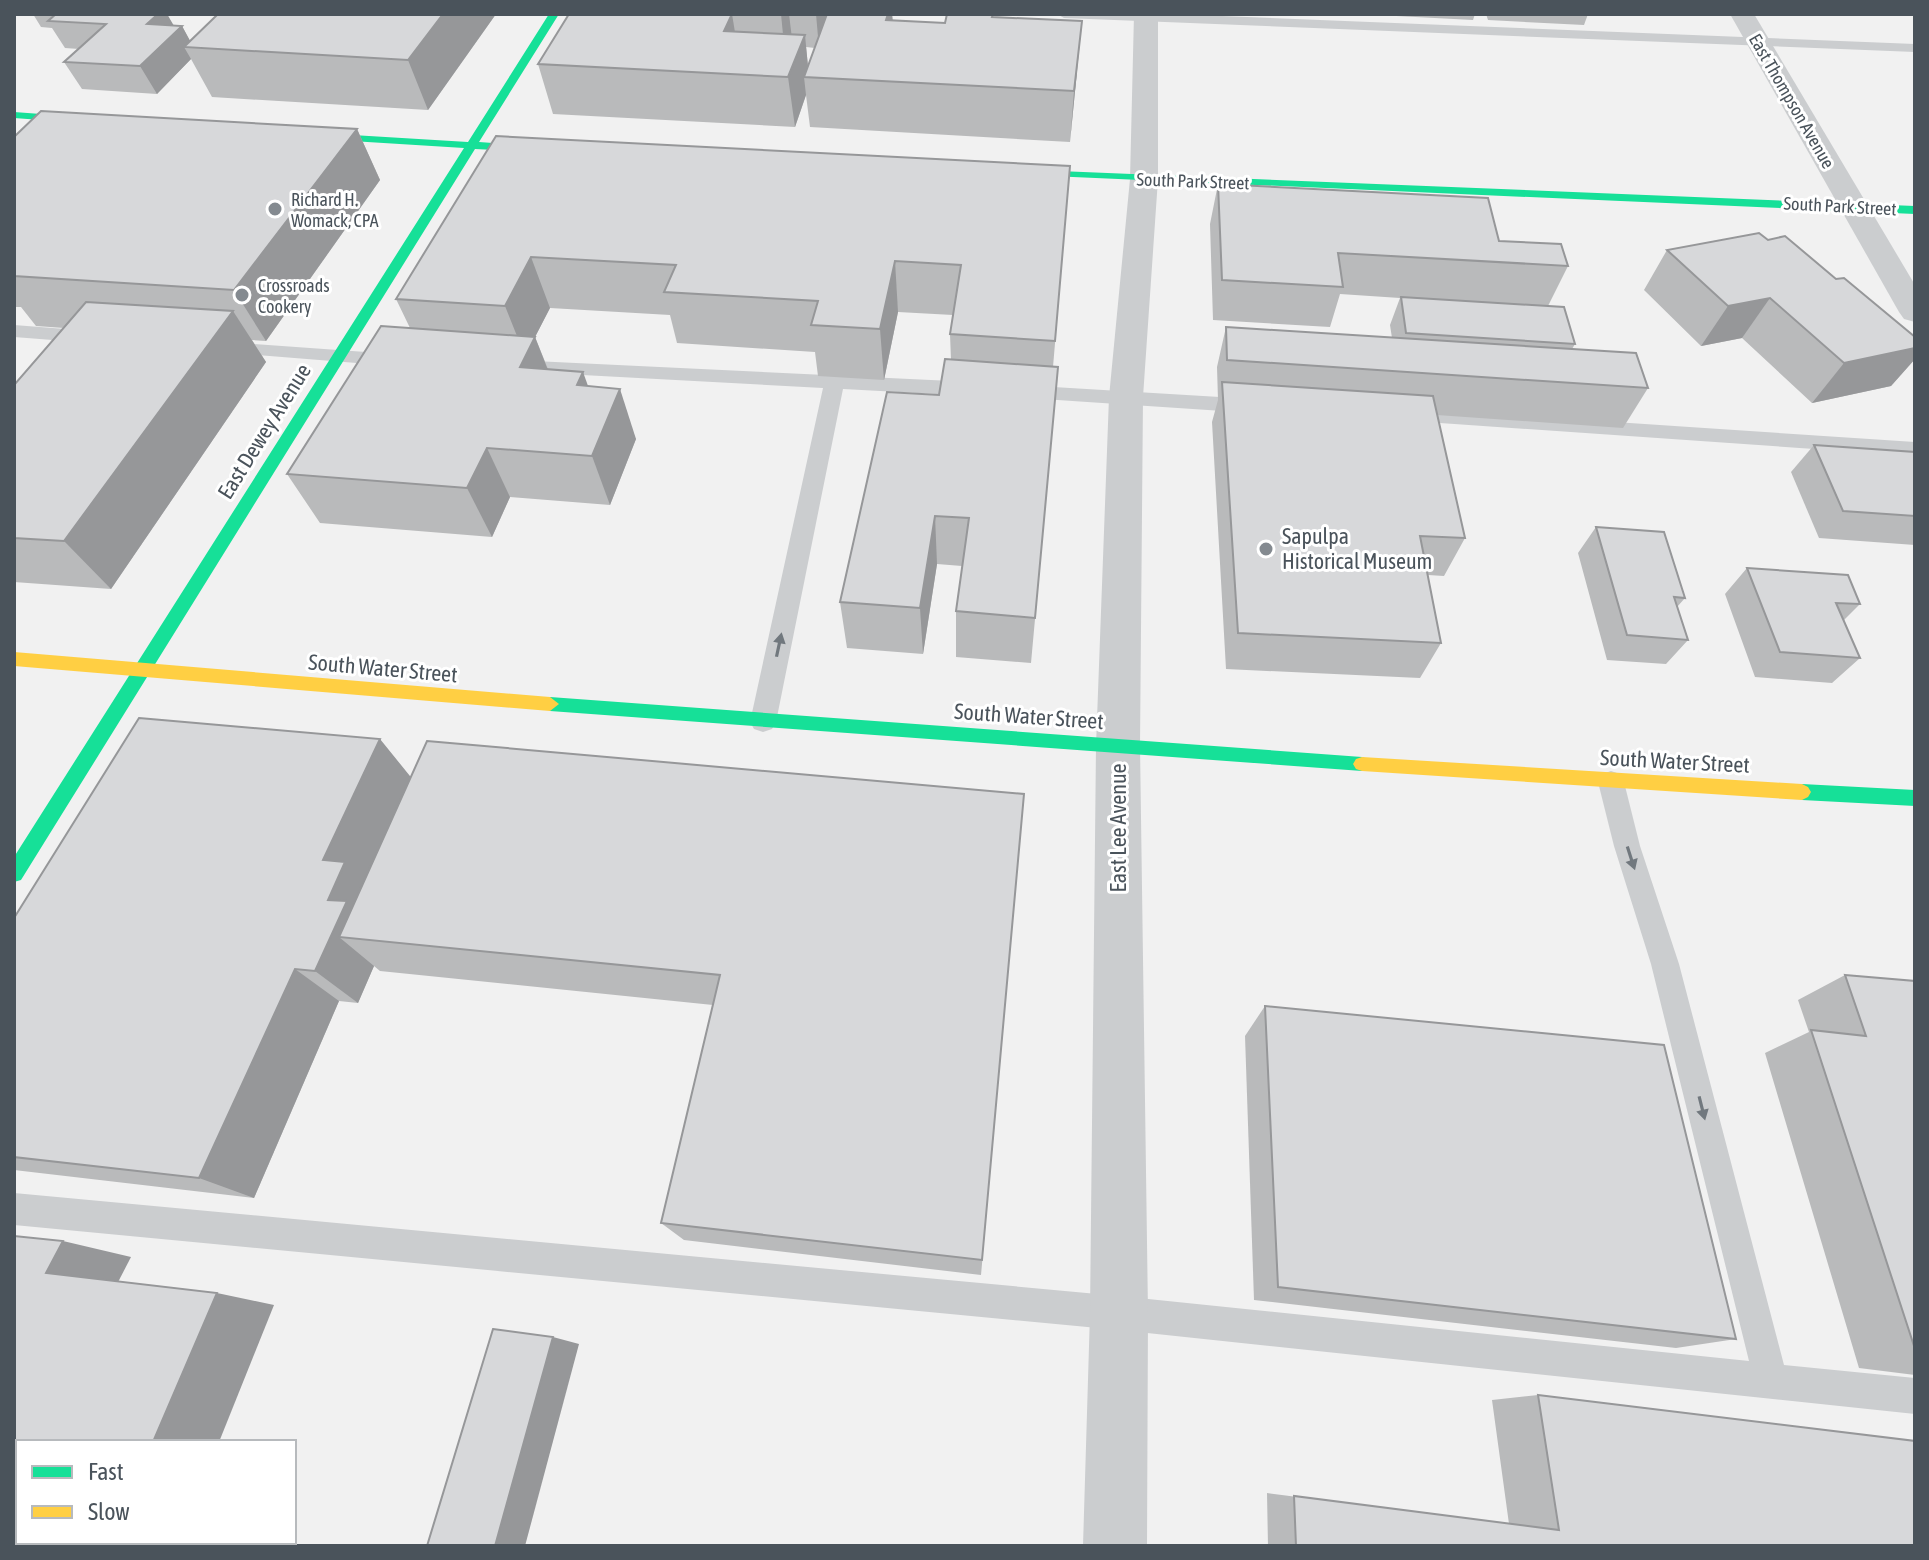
<svg xmlns="http://www.w3.org/2000/svg" width="1929" height="1560" viewBox="0 0 1929 1560" font-family="'Asap Condensed',sans-serif">
  <style>
    .lines { fill: none; stroke-linecap: round; stroke-linejoin: round }
    .lane { fill: #cbcdcf; fill-rule: evenodd }
    .street { fill: #cbcdcf; fill-rule: evenodd }
    .fast { fill: #16e098; fill-rule: evenodd }
    .slow { fill: #ffcf43; fill-rule: evenodd }
    .wall { fill: #b9babb; fill-rule: evenodd }
    .shaded-wall { fill: #969799 }
    .building { fill: #d7d8da; stroke: #969799; stroke-width: 2 }
    .oneway { fill: #71787e }
    .poi-dot { fill: #848a90; stroke: #fff; stroke-width: 3 }
    .labels { text-anchor: middle; dominant-baseline: central; stroke-width: 6; stroke-linejoin: round; paint-order: stroke }
    .far-street-label { font-size: 18px; fill: #4a535b; stroke: #fff }
    .far-poi-label { font-size: 18px; fill: #4a535b; stroke: #fff; text-anchor: start }
    .street-label { font-size: 22px; fill: #4a535b; stroke: #fff }
    .poi-label { font-size: 22px; fill: #4a535b; stroke: #fff; text-anchor: start }
  </style>
  <rect width="100%" height="100%" fill="#f1f1f1"/>
  <g class="lines">
    <g class="lane">
      <path d="M1057,14H1173L1915,44V52L1064,18Z"/>
      <path d="M14,325L91,331L101,337L91,343L14,337Z"/>
      <path d="M226,342L394,354L404,360L394,366L219,352L216,348L219,344Z"/>
      <path d="M513,360L973,382L983,389L973,396L843,389L776,722L772,729L763,732L754,729L750,722L823,388L506,371L503,366L506,361Z"/>
      <path d="M1020,385L1253,399L1263,406L1253,413L1013,397L1010,392L1013,387Z"/>
      <path d="M1404,408L1915,442V456L1397,420L1394,415Z"/>
      <path d="M1611,771L1620,774L1624,782L1640,846L1679,964L1784,1365L1915,1378V1414L1119,1330L14,1225V1193L1119,1296L1749,1361L1651,964L1614,846L1598,782L1602,774Z"/>
    </g>
    <g class="street">
      <path d="M1134,14H1158V179L1143,397L1140,746L1148,1313L1147,1546H1083L1090,1313L1096,746L1109,397L1130,179Z"/>
      <path d="M1730,14H1754L1915,285V322L1904,319L1899,312Z"/>
    </g>
    <g class="fast">
      <path d="M549,14H559L479,142L550,147L556,150L550,153L475,149L21,880L14,882V857L464,148L303,138L297,135L303,132L468,142Z"/>
      <path d="M14,112L95,118L101,121L95,124L14,118Z"/>
      <path d="M1010,169L1915,206V214L1006,174V170Z"/>
      <path d="M550,697L1362,757L1368,759L1371,764L1368,769L1362,771L550,711L541,704Z"/>
      <path d="M1802,784L1915,790V806L1802,800L1796,797L1793,792L1796,787Z"/>
    </g>
    <g class="slow">
      <path d="M14,652L550,697L559,704L550,711L14,666Z"/>
      <path d="M1362,757L1802,784L1808,787L1811,792L1808,797L1802,800L1362,771L1356,769L1353,764L1356,759Z"/>
    </g>
  </g>
  <g class="wall">
    <path d="M33,14H167L173,26H182L190,41L496,14L428,110L212,97L191,59L157,94L82,89L64,62L79,49L65,48L52,28L41,27Z"/>
    <path d="M569,14H892L893,20L945,23L993,17L1077,71L1070,142L810,127L806,95L795,127L553,114L538,64ZM806,47L815,48L808,66Z"/>
    <path d="M1358,14H1475L1473,20Z"/>
    <path d="M1486,14H1588L1584,25L1488,20Z"/>
    <path d="M357,129L380,180L266,341L252,340L266,362L111,589L14,582V383L15,384L64,328L36,326L21,307H14V137Z"/>
    <path d="M496,136L1070,166L1053,367H1058L1031,663L956,657V611L962,566L937,564L923,654L847,648L840,602L939,395L951,360L950,334L953,315L898,312L884,380L818,376L815,352L677,343L670,315L550,308L535,337L548,369L588,386L636,439L610,505L510,497L492,537L320,523L287,474L410,328L396,299Z"/>
    <path d="M1218,184L1499,241L1568,266L1548,306L1575,344L1572,349L1648,388L1623,428L1437,415L1465,538L1444,576L1428,575L1441,643L1420,678L1226,669L1212,422L1218,400L1217,367L1226,327L1392,338L1390,325L1400,298L1340,294L1330,327L1213,320L1210,224Z"/>
    <path d="M1667,250L1836,279L1915,337V359L1891,386L1812,403L1742,338L1701,346L1644,290Z"/>
    <path d="M1814,445L1915,452V545L1819,538L1791,472Z"/>
    <path d="M1596,527L1685,598L1677,607L1688,640L1666,664L1607,660L1578,553Z"/>
    <path d="M1747,568L1860,604L1844,620L1860,658L1832,683L1755,677L1725,594Z"/>
    <path d="M411,777L1024,794L981,1275L684,1240L661,1223L713,1005L380,971L374,966L358,1003L339,1001L254,1198L14,1170V918Z"/>
    <path d="M1845,975L1915,981V1375L1859,1368L1765,1053L1809,1032L1798,1000Z"/>
    <path d="M1265,1006L1736,1339L1676,1348L1254,1300L1245,1036Z"/>
    <path d="M1538,1395L1915,1546H1268L1267,1493L1509,1524L1492,1400Z"/>
  </g>
  <g class="shaded-wall">
    <path d="M158,14H167L177,31L182,26L194,48L184,47L191,59L157,94L140,66L147,24Z"/>
    <path d="M443,14H496L428,110L408,60Z"/>
    <path d="M732,14L740,63L724,31Z"/>
    <path d="M781,14H789L793,47L786,65Z"/>
    <path d="M816,14H832L819,48Z"/>
    <path d="M888,14H892L894,50L886,20Z"/>
    <path d="M1082,21L1077,71L1070,142L1074,91Z"/>
    <path d="M805,35L809,77H804L806,95L795,127L788,77Z"/>
    <path d="M357,129L380,180L266,341L234,290Z"/>
    <path d="M531,257L550,308L535,337L555,388L520,367L525,356L505,306Z"/>
    <path d="M895,261L898,312L884,380L880,329Z"/>
    <path d="M1770,298L1742,338L1701,346L1728,306Z"/>
    <path d="M233,311L266,362L111,589L64,541Z"/>
    <path d="M1915,348V359L1891,386L1812,403L1844,363Z"/>
    <path d="M583,372L601,422L577,385Z"/>
    <path d="M620,389L636,439L610,505L592,456Z"/>
    <path d="M487,448L510,497L492,537L467,488Z"/>
    <path d="M935,516L937,564L923,654L920,608Z"/>
    <path d="M380,739L414,781L339,937L374,966L358,1003L315,971L328,900L323,860Z"/>
    <path d="M295,969L339,1001L254,1198L199,1178Z"/>
    <path d="M63,1241L131,1257L116,1286L46,1273Z"/>
    <path d="M217,1293L274,1305L219,1442H153Z"/>
    <path d="M553,1337L579,1344L525,1546H495Z"/>
    <path d="M110,1542H179L177,1546H108Z"/>
  </g>
  <g class="building">
    <path d="M56,14H158L147,24L182,26L140,66L64,62L106,24L48,21Z"/>
    <path d="M218,14H443L408,60L184,47Z"/>
    <path d="M569,14H732L724,31L805,35L788,77L538,64Z"/>
    <path d="M751,14H781L780,15Z"/>
    <path d="M827,14H888L886,20L945,23L947,14H993L992,17L1082,21L1074,91L804,77Z"/>
    <path d="M41,111L357,129L234,290L14,276V137Z"/>
    <path d="M496,136L1070,166L1055,341L950,334L961,265L895,261L880,329L811,325L818,301L664,292L676,265L531,257L505,306L396,299Z"/>
    <path d="M1218,184L1488,198L1499,241L1561,244L1568,266L1338,253L1343,287L1222,280Z"/>
    <path d="M1759,233L1768,240L1785,236L1836,279L1844,278L1915,337V348L1844,363L1770,298L1728,306L1667,250Z"/>
    <path d="M1401,297L1564,307L1575,344L1406,333Z"/>
    <path d="M86,302L233,311L64,541L14,538V385Z"/>
    <path d="M381,326L535,337L520,367L583,372L577,385L620,389L592,456L487,448L467,488L287,474Z"/>
    <path d="M1226,327L1636,353L1648,388L1227,360Z"/>
    <path d="M945,359L1058,367L1035,618L956,611L969,518L935,516L920,608L840,602L887,392L939,395Z"/>
    <path d="M1222,382L1433,396L1465,538L1420,536L1441,643L1238,633Z"/>
    <path d="M1814,445L1915,452V516L1843,511Z"/>
    <path d="M1596,527L1664,532L1685,598L1674,597L1688,640L1627,635Z"/>
    <path d="M1747,568L1848,575L1860,604L1836,603L1860,658L1780,652Z"/>
    <path d="M139,718L380,739L323,860L345,862L328,900L347,901L315,971L295,969L199,1178L14,1157V918Z"/>
    <path d="M427,741L1024,794L982,1260L661,1223L720,975L339,937Z"/>
    <path d="M1845,975L1915,981V1349L1811,1030L1866,1036Z"/>
    <path d="M1265,1006L1664,1045L1736,1339L1278,1287Z"/>
    <path d="M14,1236L63,1241L46,1273L217,1293L153,1442H18V1542H110L108,1546H14Z"/>
    <path d="M493,1329L553,1337L495,1546H427Z"/>
    <path d="M1538,1395L1915,1441V1546H1296L1294,1496L1559,1530Z"/>
  </g>
  <defs><path id="oneway-solid" d="M-6-.8H1V-3.2L6.5 0L1 3.2V.8H-6Z" transform="scale(2)"/></defs>
  <g class="oneway">
    <use href="#oneway-solid" transform="translate(779 645) rotate(-78)"/>
    <use href="#oneway-solid" transform="translate(1631 858) rotate(72)"/>
    <use href="#oneway-solid" transform="translate(1702 1108) rotate(76)"/>
  </g>
  <g class="poi-dot">
    <circle cx="275" cy="209" r="8"/>
    <circle cx="242" cy="295" r="8"/>
    <circle cx="1266" cy="549" r="8"/>
  </g>
  <g class="labels">
    <g class="far-street-label">
      <text transform="translate(1792 101) rotate(60)">East Thompson Avenue</text>
      <text transform="translate(1193 181) rotate(2)">South Park Street</text>
      <text transform="translate(1840 206) rotate(3)">South Park Street</text>
    </g>
    <g class="far-poi-label">
      <text x="291" y="199">Richard H.<tspan x="291" dy="21">Womack, CPA</tspan></text>
      <text x="258" y="285">Crossroads<tspan x="258" dy="21">Cookery</tspan></text>
    </g>
    <g class="street-label">
      <text transform="translate(264 431) rotate(-58)">East Dewey Avenue</text>
      <text transform="translate(383 668) rotate(5)">South Water Street</text>
      <text transform="translate(1029 716) rotate(4)">South Water Street</text>
      <text transform="translate(1675 761) rotate(3)">South Water Street</text>
      <text transform="translate(1118 828) rotate(-90)">East Lee Avenue</text>
    </g>
    <g class="poi-label">
      <text x="1282" y="536">Sapulpa<tspan x="1282" dy="25">Historical Museum</tspan></text>
    </g>
  </g>
  <rect width="1929" height="1560" fill="none" stroke="#4a535b" stroke-width="32"/>
  <rect x="16" y="1440" width="280" height="104" fill="#ffffff" stroke="#b7babd" stroke-width="2"/>
  <rect x="32" y="1466" width="40" height="12" fill="#16e098" stroke="#b7babd" stroke-width="2"/>
  <text x="88" y="1480" font-size="24" fill="#4a535b">Fast</text>
  <rect x="32" y="1506" width="40" height="12" fill="#ffcf43" stroke="#b7babd" stroke-width="2"/>
  <text x="88" y="1520" font-size="24" fill="#4a535b">Slow</text>
</svg>
